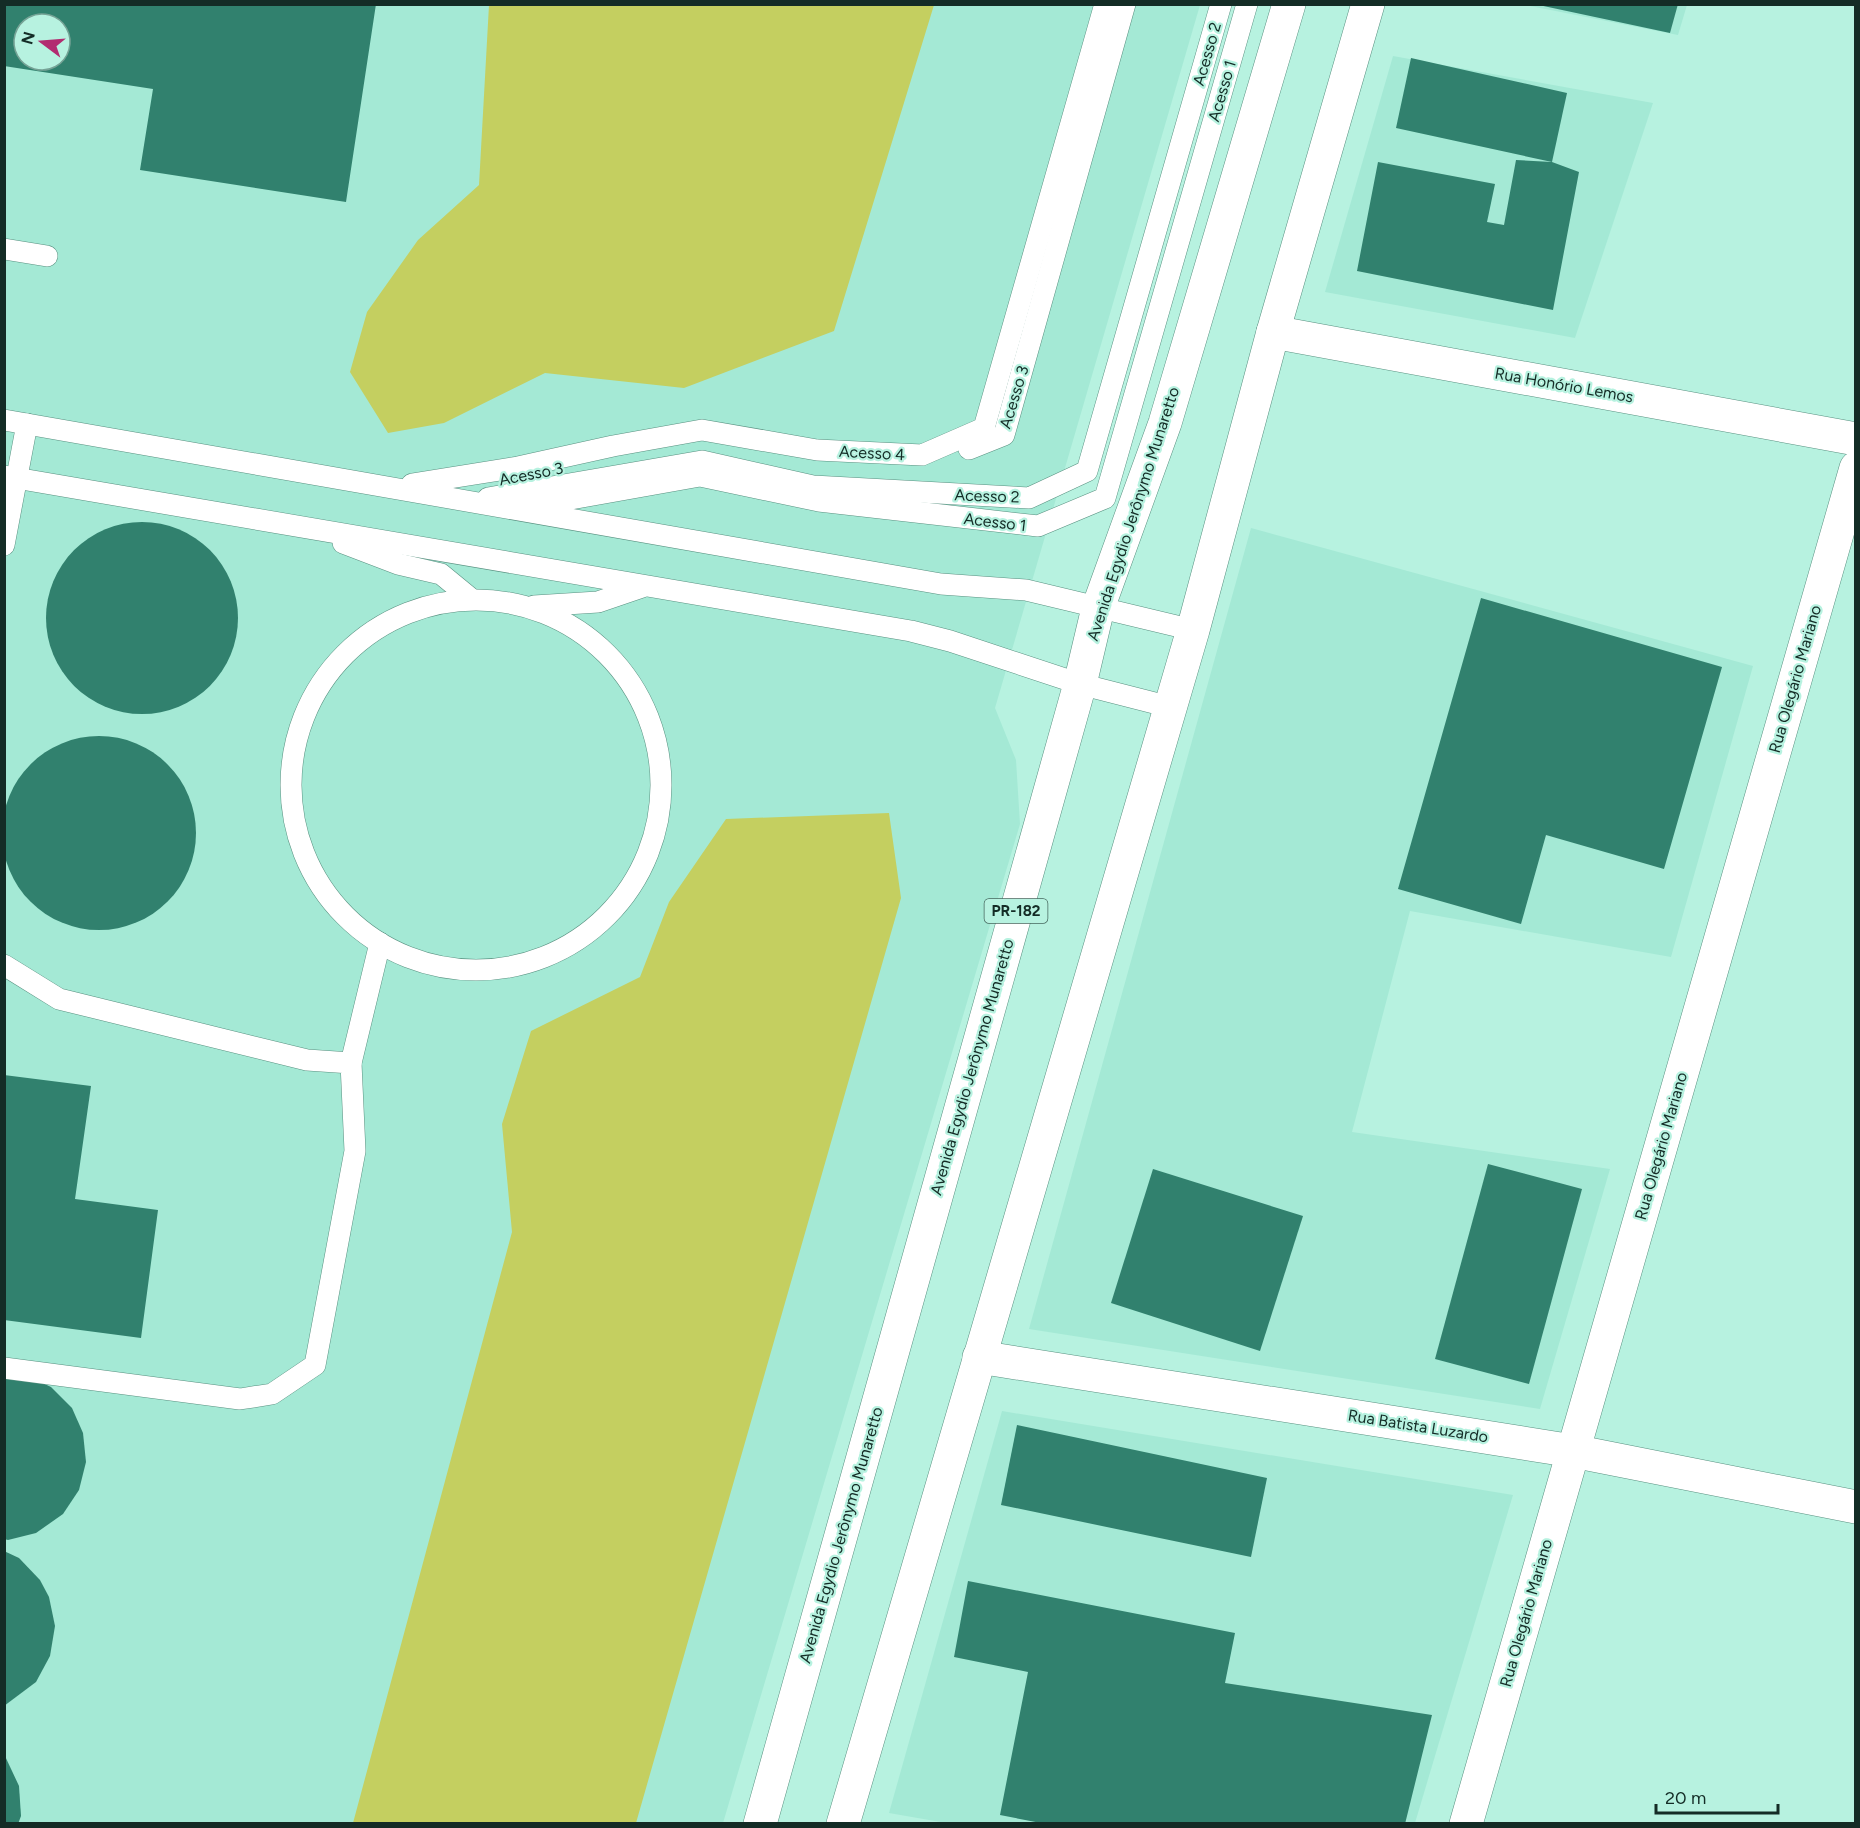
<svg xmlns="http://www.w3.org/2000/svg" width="1860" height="1828" viewBox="0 0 1860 1828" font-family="Figtree,sans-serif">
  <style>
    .built { fill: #a4e9d5; fill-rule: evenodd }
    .green { fill: #c4cf60 }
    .building { fill: #31816e; fill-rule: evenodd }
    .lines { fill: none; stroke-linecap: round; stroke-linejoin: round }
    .service-casing { stroke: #599181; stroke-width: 22 }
    .minor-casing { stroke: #599181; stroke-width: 34 }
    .primary-casing { stroke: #599181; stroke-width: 34 }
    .service { stroke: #fff; stroke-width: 21 }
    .minor { stroke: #fff; stroke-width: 33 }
    .primary { stroke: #fff; stroke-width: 33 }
    .labels { text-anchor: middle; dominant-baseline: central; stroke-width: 4.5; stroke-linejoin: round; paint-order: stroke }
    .shield { fill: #b7f2e0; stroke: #45675e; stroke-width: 1.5 }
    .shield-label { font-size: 15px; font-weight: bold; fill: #142c26 }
    .street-label { font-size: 16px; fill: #142c26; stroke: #b7f2e0 }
  </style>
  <rect width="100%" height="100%" fill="#b7f2e0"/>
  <g class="built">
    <path d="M5,5H1200L995,708L1016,760L1020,824L723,1823L5,1824ZM24,24H60V60H24Z"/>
    <path d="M1525,5H1687L1678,35Z"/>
    <path d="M1393,56L1653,103L1575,338L1325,292Z"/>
    <path d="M1251,528L1753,666L1671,957L1410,911L1352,1132L1610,1169L1540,1409L1029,1329Z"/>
    <path d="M1002,1411L1513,1495L1415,1823L952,1824L889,1813Z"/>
  </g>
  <g class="green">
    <path d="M489,5H934L834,331L684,388L545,373L444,423L388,433L350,372L367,312L418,240L479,185Z"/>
    <path d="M889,813L901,898L636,1823H353L512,1232L502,1124L531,1031L640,977L669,902L726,819Z"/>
  </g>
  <g class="building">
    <path d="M4,4H376L346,202L140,170L153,89L4,66ZM24,24H60V60H24Z"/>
    <path d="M1534,4H1678L1670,33Z"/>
    <path d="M1411,58L1567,93L1552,162L1396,128Z"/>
    <path d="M1516,160L1552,162L1579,172L1553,310L1357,271L1378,162L1495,184L1487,222L1504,225Z"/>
    <circle cx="142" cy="618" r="96"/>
    <path d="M1481,598L1722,667L1664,869L1546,835L1521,924L1398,889Z"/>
    <circle cx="99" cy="833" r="97"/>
    <path d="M4,1075L91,1086L75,1199L158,1210L141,1338L4,1320Z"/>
    <path d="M1488,1164L1582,1189L1529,1384L1435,1359Z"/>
    <path d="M1153,1169L1303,1216L1260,1351L1111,1303Z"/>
    <path d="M4,1373L26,1375L51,1387L72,1408L83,1433L86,1462L79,1490L63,1514L36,1533L8,1540L4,1539Z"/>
    <path d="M1017,1425L1267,1478L1251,1557L1001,1505Z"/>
    <path d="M4,1551L19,1558L40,1580L49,1597L55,1626L50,1656L36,1682L4,1706Z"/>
    <path d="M968,1581L1235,1633L1225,1683L1432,1715L1405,1824H1046L1000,1815L1028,1672L954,1657Z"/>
    <path d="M4,1754L19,1786L21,1816L18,1824H4Z"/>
  </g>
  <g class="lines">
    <defs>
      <g id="service">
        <path d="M4,249L47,256"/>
        <path d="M4,420L941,584L1026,590L1193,630"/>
        <path d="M969,449L1004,435L1125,4"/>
        <path d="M4,476L911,631L950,641L1080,684L1170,707"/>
        <path d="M412,484L518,467L613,446L702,430L817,450L922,455L984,428L1105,4"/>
        <path d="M488,498L702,461L813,486L1029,498L1087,471L1221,4"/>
        <path d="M531,506L700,476L819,501L1038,526L1105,498L1247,4"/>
        <path d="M343,543L398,564L441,574L469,597"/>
        <path d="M4,545L27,424"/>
        <circle cx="476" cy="785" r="185"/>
        <path d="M534,606L598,602L642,587"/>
        <path d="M4,965L59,999L307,1060L351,1063L355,1151L315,1365L272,1394L240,1399L4,1368"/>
        <path d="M351,1063L380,943"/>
      </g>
      <g id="minor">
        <path d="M1273,332L1856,439"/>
        <path d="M979,1357L1573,1451L1856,1507"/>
        <path d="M1466,1824L1856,468"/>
      </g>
      <g id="primary">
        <path d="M760,1824L1080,684L1098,608L1165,423L1289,4"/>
        <path d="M843,1824L1193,630L1273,332L1368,4"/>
      </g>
    </defs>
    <use href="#service" class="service-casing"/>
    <use href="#minor" class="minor-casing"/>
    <use href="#primary" class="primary-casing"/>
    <use href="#service" class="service"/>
    <use href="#minor" class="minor"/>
    <use href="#primary" class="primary"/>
  </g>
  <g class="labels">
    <rect class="shield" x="984.5" y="899" width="63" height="24" rx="4.5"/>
    <g class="shield-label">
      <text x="1016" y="911">PR-182</text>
    </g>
    <g class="street-label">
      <text transform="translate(1207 54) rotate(-74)">Acesso 2</text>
      <text transform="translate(1222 91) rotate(-74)">Acesso 1</text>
      <text transform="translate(1564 385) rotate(10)">Rua Honório Lemos</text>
      <text transform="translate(1014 397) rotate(-73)">Acesso 3</text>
      <text transform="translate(872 453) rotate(3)">Acesso 4</text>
      <text transform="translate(531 474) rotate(-11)">Acesso 3</text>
      <text transform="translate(987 496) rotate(2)">Acesso 2</text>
      <text transform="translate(1133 514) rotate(-72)">Avenida Egydio Jerônymo Munaretto</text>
      <text transform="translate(995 522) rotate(7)">Acesso 1</text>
      <text transform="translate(1795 679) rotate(-74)">Rua Olegário Mariano</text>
      <text transform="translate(972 1067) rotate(-74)">Avenida Egydio Jerônymo Munaretto</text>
      <text transform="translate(1661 1146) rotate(-74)">Rua Olegário Mariano</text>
      <text transform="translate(1418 1426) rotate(9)">Rua Batista Luzardo</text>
      <text transform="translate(841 1535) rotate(-74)">Avenida Egydio Jerônymo Munaretto</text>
      <text transform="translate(1526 1613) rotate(-74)">Rua Olegário Mariano</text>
    </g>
  </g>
  <rect width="1860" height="1828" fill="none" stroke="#142c26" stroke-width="12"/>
  <g transform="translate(42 42) rotate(286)"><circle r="28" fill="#b7f2e0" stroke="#76a396" stroke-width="1.5"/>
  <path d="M0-4.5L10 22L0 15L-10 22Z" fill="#b22c70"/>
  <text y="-9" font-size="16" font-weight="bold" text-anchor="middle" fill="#142c26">N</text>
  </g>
  <path d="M1656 1804v9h122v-9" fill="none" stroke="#142c26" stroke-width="3"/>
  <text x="1665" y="1804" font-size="18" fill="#142c26" stroke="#b7f2e0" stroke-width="4.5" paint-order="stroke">20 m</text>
</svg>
